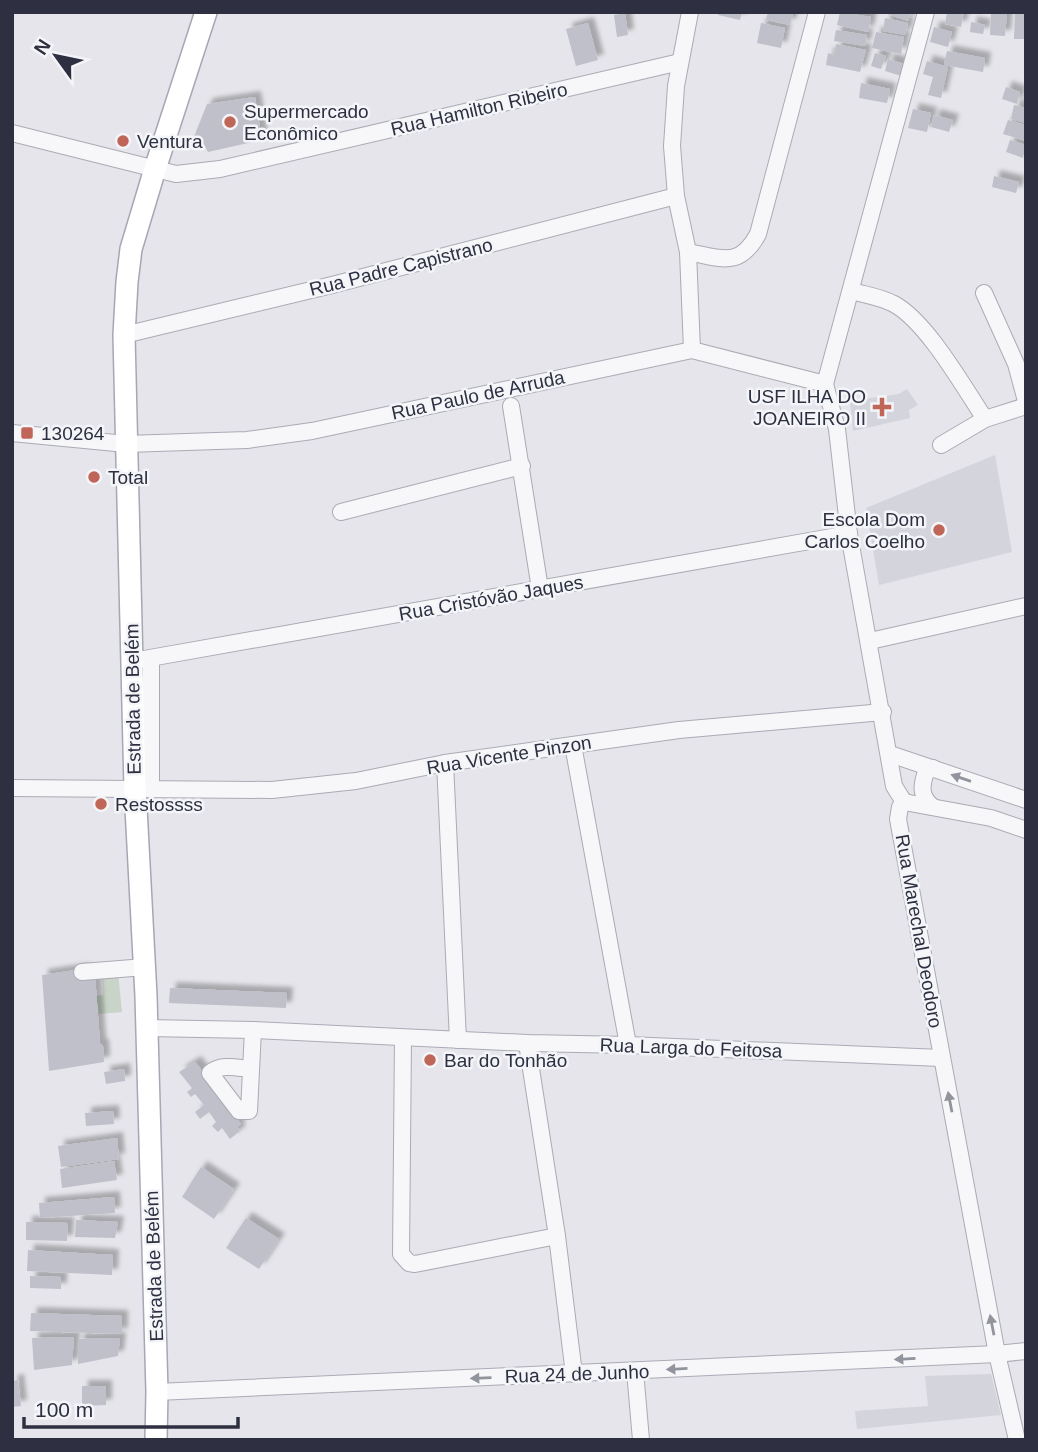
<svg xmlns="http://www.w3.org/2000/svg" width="1038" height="1452" viewBox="0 0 1038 1452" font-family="Arial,sans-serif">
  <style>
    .built { fill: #d3d4dc }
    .green { fill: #c7d4c7 }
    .building { fill: #bfc0ca; filter: url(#shadow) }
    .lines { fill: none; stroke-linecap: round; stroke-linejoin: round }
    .minor-casing { stroke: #aaabb5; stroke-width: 18 }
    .major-casing { stroke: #a5a7b5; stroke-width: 24 }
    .minor { stroke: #f7f7f9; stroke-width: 16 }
    .major { stroke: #fff; stroke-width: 21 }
    .oneway { fill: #92949d }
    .poi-dot { fill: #c06659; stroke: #f4f5f8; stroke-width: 2.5 }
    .labels { text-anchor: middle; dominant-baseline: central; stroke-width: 5; stroke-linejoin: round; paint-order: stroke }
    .street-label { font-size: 19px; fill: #2e3041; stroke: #f4f5f8 }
    .poi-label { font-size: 19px; fill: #2e3041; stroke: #f4f5f8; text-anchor: start }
  </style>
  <defs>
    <filter id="shadow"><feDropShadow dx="6" dy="-6" stdDeviation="2" flood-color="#0004"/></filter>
  </defs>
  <rect width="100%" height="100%" fill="#e5e5eb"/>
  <g class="built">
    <path d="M907,389L918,405L909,410L910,418L853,431L850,401L899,394Z"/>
    <path d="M995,455L1012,552L879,585L866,508Z"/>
    <path d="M991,1374L1001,1415L857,1429L855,1411L928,1406L925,1376Z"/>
  </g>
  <path class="green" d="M118,973L122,1012L99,1014L96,996L103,995L102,976Z"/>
  <g class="building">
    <path d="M719,12H742L740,20L718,15Z"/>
    <path d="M768,12L793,13L790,25L766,20Z"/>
    <path d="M840,12L871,17L868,32L837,25Z"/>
    <path d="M882,12H911L908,21Z"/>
    <path d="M947,12H964L961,27L945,24Z"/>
    <path d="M991,12H1007L1005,36L990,35Z"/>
    <path d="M1015,12H1026V39H1014Z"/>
    <path d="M625,13L628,35L617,37L614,15Z"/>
    <path d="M885,18L908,23L905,35L883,31Z"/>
    <path d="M971,22L985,25L983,34L970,32Z"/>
    <path d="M588,23L598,60L576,66L566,29Z"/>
    <path d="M761,23L785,28L781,48L757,43Z"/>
    <path d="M934,27L952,32L948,47L930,42Z"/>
    <path d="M836,30L867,35L865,46L834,41Z"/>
    <path d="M876,32L904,37L901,54L872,48Z"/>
    <path d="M836,44L866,50L860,72L826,65L828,53L834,55Z"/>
    <path d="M947,51L985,58L983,72L944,65Z"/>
    <path d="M875,53L886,56L881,69L871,66Z"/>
    <path d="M888,59L908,65L905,77L885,71Z"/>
    <path d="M927,61L948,67L941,98L928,95L933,77L923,74Z"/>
    <path d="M861,83L890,89L887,103L859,98Z"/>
    <path d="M1006,87L1020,92L1017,104L1002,99Z"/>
    <path d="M255,97L262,140L208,152L203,143L192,142L207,104Z"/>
    <path d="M1014,105L1026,108V123L1011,119Z"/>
    <path d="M913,109L931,113L927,132L908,128Z"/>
    <path d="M934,115L953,120L949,132L931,127Z"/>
    <path d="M1008,120L1026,125V141L1003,134Z"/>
    <path d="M1010,140L1026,145L1023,158L1006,152Z"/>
    <path d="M994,176L1019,182L1016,193L992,187Z"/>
    <path d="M82,969L95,975L100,1043L103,1046L104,1062L49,1071L42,975Z"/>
    <path d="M170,988L287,993L286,1008L169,1003Z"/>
    <path d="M195,1062L221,1093L218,1096L241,1124L237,1127L240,1131L230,1139L222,1128L218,1132L212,1126L216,1122L209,1112L200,1119L195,1112L204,1105L195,1094L191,1097L187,1092L192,1088L179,1072Z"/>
    <path d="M124,1069L125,1081L106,1084L104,1072Z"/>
    <path d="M113,1111L114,1124L86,1126L85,1113Z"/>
    <path d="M117,1138L119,1159L61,1167L58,1146Z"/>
    <path d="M114,1161L117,1180L62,1188L60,1169Z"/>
    <path d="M201,1167L234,1189L214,1219L182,1197Z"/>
    <path d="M114,1197L115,1213L40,1218L39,1203Z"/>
    <path d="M246,1218L279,1239L259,1269L226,1248Z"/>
    <path d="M76,1220L118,1222L115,1238L75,1237Z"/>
    <path d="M26,1222L68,1223L67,1241L26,1240Z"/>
    <path d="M28,1250L113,1255L112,1275L27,1271Z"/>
    <path d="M30,1276L61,1277V1289L30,1288Z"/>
    <path d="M31,1313L122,1316V1334L30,1331Z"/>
    <path d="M74,1337L72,1365L34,1370L32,1338Z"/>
    <path d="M120,1338L118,1356L78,1364V1339Z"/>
    <path d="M18,1380L21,1406L12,1407V1381Z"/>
    <path d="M82,1386H106V1405L82,1406Z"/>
  </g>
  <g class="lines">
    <defs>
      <g id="minor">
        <path d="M690,12L676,86L672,146L676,196L688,252L692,350"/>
        <path d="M12,133L176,174L220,169L680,62"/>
        <path d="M688,252C721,258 739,269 758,234L817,12"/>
        <path d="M852,291C866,295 881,297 894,304C927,322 963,386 985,419"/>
        <path d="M984,293L1016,364L1026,401"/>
        <path d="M124,335L332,285L676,196"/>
        <path d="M825,384L837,429L849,534L894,786L904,802"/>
        <path d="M825,384L926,12"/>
        <path d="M511,406L540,589"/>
        <path d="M12,433L126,444L247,440L312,431L692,350L825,384"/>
        <path d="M941,445L985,419L1026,406"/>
        <path d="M341,512L522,466"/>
        <path d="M870,641L1026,606"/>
        <path d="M133,661L849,534"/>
        <path d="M573,745L628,1045"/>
        <path d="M890,754L1026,800"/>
        <path d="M445,763L458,1040"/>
        <path d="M12,788L272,790L356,781L445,763L679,730L883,712"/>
        <path d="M151,789V658"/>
        <path d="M904,802L900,807L898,819L997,1354L1017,1440"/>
        <path d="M904,802L991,818L1026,830"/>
        <path d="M933,807C920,797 921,786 926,772L933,768"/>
        <path d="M82,972L145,967"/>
        <path d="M147,1028L253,1030L527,1043L628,1045L941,1058"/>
        <path d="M403,1038L401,1254L409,1263L415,1264L557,1236"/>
        <path d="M527,1043L557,1236L574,1374"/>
        <path d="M251,1069C238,1068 221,1063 210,1073L239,1111H249L253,1030"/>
        <path d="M635,1371L641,1440"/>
        <path d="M157,1392L997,1354L1026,1351"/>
      </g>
      <path id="major" d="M156,1440L157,1392L146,996L135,789L124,335L127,282L131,249L155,169L206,12"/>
    </defs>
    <use href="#minor" class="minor-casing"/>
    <use href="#major" class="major-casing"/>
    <use href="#minor" class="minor"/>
    <use href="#major" class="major"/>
  </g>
  <defs><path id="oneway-solid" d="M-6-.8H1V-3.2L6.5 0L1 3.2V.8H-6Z" transform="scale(1.75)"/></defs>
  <g class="oneway">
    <use href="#oneway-solid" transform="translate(961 778) rotate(-161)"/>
    <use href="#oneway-solid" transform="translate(950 1102) rotate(-101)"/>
    <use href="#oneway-solid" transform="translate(992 1325) rotate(-101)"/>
    <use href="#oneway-solid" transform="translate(905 1359) rotate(177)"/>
    <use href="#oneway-solid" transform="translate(677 1369) rotate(177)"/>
    <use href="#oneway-solid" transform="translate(481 1378) rotate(178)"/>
  </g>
  <g class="poi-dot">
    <circle cx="230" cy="122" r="7"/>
    <circle cx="123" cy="141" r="7"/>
    <path d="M878.5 396.5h7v7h7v7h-7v7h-7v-7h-7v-7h7z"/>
    <rect x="20" y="426" width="14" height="14" rx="3.5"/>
    <circle cx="94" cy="477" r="7"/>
    <circle cx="939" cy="530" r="7"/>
    <circle cx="101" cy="804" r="7"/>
    <circle cx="430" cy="1060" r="7"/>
  </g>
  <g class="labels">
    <g class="street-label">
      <text transform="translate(479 109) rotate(-13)">Rua Hamilton Ribeiro</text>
      <text transform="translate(401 267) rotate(-14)">Rua Padre Capistrano</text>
      <text transform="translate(478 395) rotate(-12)">Rua Paulo de Arruda</text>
      <text transform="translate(491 598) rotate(-10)">Rua Cristóvão Jaques</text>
      <text transform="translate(133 699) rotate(-91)">Estrada de Belém</text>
      <text transform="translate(509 755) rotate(-9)">Rua Vicente Pinzon</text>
      <text transform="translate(919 931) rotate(80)">Rua Marechal Deodoro</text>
      <text transform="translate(691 1048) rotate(2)">Rua Larga do Feitosa</text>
      <text transform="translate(154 1266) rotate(-92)">Estrada de Belém</text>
      <text transform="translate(577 1374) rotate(-2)">Rua 24 de Junho</text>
    </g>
    <g class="poi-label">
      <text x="244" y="111">Supermercado<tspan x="244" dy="22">Econômico</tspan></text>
      <text x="137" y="141">Ventura</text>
      <text x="866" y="396" text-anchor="end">USF ILHA DO<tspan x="866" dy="22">JOANEIRO II</tspan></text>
      <text x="41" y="433">130264</text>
      <text x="108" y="477">Total</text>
      <text x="925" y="519" text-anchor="end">Escola Dom<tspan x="925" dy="22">Carlos Coelho</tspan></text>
      <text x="115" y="804">Restossss</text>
      <text x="444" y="1060">Bar do Tonhão</text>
    </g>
  </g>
  <rect width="1038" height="1452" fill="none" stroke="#2e3041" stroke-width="28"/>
  <g transform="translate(56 56) rotate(303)" stroke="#f4f5f8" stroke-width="5" paint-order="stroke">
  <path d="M0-5L12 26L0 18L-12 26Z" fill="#2e3041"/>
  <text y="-10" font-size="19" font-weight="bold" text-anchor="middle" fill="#2e3041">N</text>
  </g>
  <path d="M24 1417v10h214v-10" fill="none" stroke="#2e3041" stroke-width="3.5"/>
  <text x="35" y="1417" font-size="21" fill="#2e3041" stroke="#f4f5f8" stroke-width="5" paint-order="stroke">100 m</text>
</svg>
